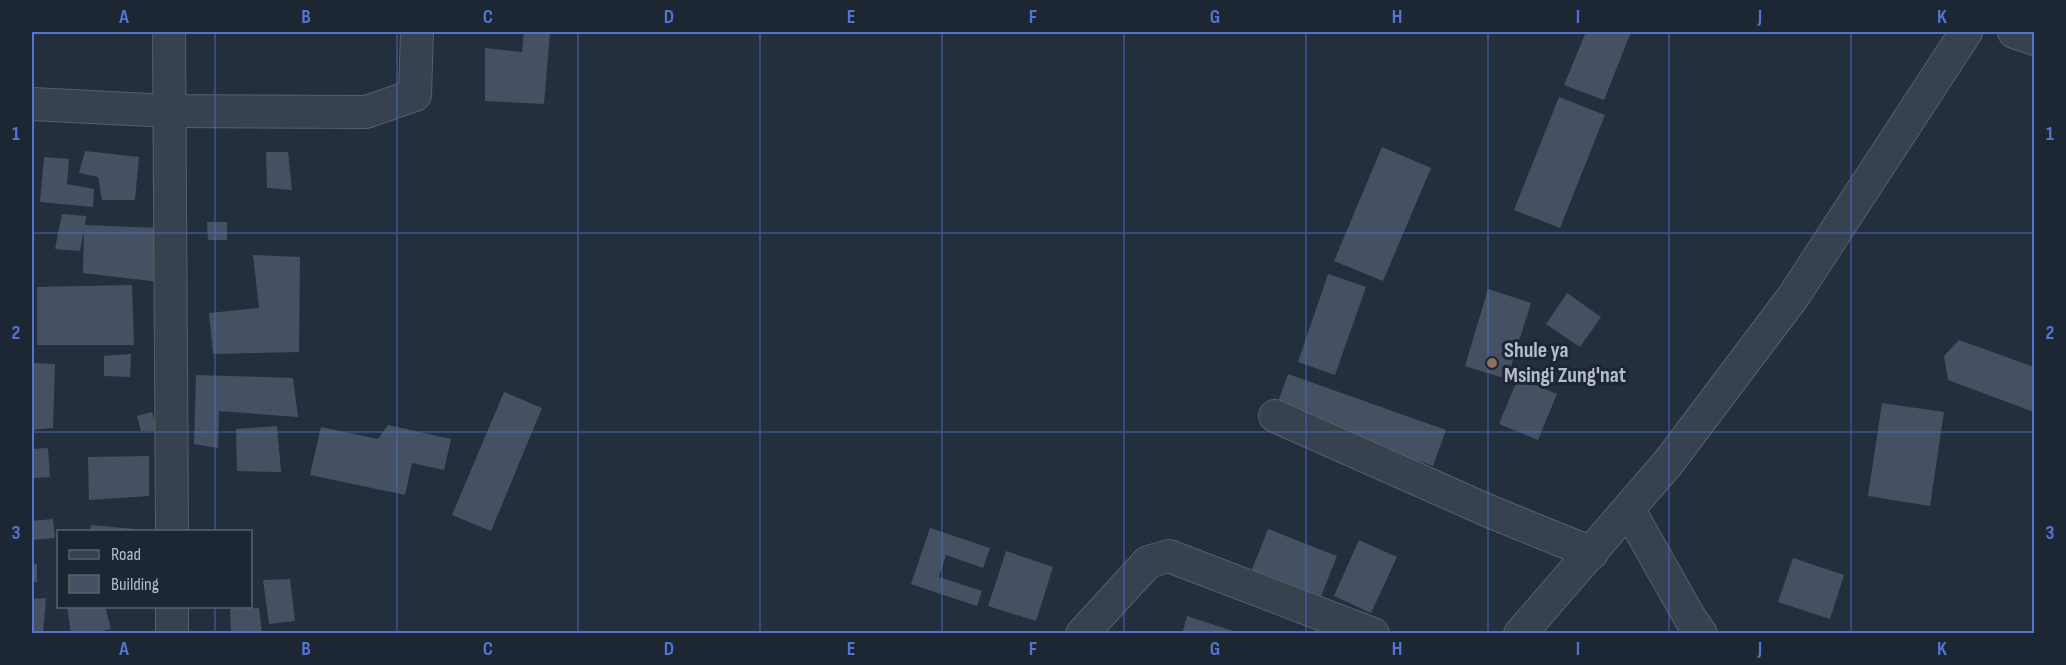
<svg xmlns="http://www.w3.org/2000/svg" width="2066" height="665" viewBox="0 0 2066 665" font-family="'Sofia Sans Condensed',sans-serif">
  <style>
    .building { fill: #455162 }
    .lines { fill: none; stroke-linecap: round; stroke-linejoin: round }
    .minor-casing { stroke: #565f6c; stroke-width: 34 }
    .minor { stroke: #38414e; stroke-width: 32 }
    .grid { fill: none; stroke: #5274d3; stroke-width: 1.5; stroke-opacity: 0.55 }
    .education-dot { fill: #8d6e63; stroke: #1d2633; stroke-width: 2 }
    .labels { text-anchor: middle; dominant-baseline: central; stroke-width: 6; stroke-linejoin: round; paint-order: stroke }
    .poi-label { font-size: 22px; font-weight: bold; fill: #b4bcc9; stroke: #1d2633; text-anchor: start }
    .neatline { fill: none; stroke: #5274d3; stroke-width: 2 }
    .grid-label { font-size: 20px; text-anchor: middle; font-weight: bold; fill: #5274d3 }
  </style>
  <rect width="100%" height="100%" fill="#242f3e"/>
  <g class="building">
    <path d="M524,32H550L544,104L485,101V48L522,52Z"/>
    <path d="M1586,32H1631L1604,100L1564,85Z"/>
    <path d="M1559,97L1605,115L1560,228L1514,210Z"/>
    <path d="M1382,147L1431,168L1383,281L1334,261Z"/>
    <path d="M85,151L139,157L135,200H102L98,177L79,173Z"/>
    <path d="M266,152H288L292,190L267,188Z"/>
    <path d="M44,157L69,159L67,184L94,189L93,207L40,202Z"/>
    <path d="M62,214L86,216L85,225L160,228L159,282L83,273L84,229L80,251L55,249Z"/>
    <path d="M207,222H227V240H208Z"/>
    <path d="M253,255L300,257L299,352L213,354L209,313L259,308Z"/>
    <path d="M1328,274L1366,287L1335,375L1298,362Z"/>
    <path d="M132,285L134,345H37V287Z"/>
    <path d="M1488,289L1531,303L1507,379L1465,366Z"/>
    <path d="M1567,293L1601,317L1580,347L1546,324Z"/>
    <path d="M1959,340L2034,367V412L1948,380L1944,356Z"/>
    <path d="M131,354L130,377L104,376V356Z"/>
    <path d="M32,363L55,364L53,428L32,430Z"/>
    <path d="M1288,374L1446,430L1433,466L1275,410Z"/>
    <path d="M196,375L293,378L298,417L219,411L218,448L194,444Z"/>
    <path d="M1518,378L1557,394L1538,440L1499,424Z"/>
    <path d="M504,392L542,408L491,531L452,515Z"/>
    <path d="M1882,403L1944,412L1930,506L1868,496Z"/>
    <path d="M152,412L157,431H141L137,416Z"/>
    <path d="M388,425L451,439L444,470L412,463L405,495L310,475L321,427L378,439Z"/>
    <path d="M277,426L281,472L237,471L236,429Z"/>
    <path d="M48,448L50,477L32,478V449Z"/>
    <path d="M149,456V496L89,500L88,457Z"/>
    <path d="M53,519L55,538L32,540V521Z"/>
    <path d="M91,525L134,529V532H90Z"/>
    <path d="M930,528L990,548L983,568L946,555L939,577L982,591L977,606L911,584Z"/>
    <path d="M1268,529L1337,556L1316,609L1247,582Z"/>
    <path d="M1359,540L1397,557L1371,613L1334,596Z"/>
    <path d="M1006,551L1053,567L1036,621L988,606Z"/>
    <path d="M1793,558L1844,575L1830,619L1778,602Z"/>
    <rect x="32" y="564" width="5" height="18"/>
    <path d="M290,579L295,621L269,624L263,580Z"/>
    <path d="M46,598L43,634H32V599Z"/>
    <path d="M67,606H105L111,629L89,634H71Z"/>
    <path d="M259,608L262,634H231L230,609Z"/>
    <path d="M1187,616L1233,631L1232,634H1182Z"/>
  </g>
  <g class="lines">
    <defs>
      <g id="minor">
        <path d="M169,32L172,532"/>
        <path d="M2014,32L2034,39"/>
        <path d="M32,104L170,111L366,112L415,95L417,32"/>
        <path d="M1275,416L1491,512L1592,553"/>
        <path d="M1629,510L1690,618L1701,634"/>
        <path d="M172,606V634"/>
        <path d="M1082,634L1148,562L1169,556L1373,634"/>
        <path d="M1520,634L1668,463L1793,297L1966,32"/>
      </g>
    </defs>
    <use href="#minor" class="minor-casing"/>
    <use href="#minor" class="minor"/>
  </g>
  <path class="grid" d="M215,32V532M397,32V634M578,32V634M760,32V634M942,32V634M1124,32V634M1306,32V634M1488,32V634M1669,32V634M1851,32V634M32,233H2034M32,432H2034M215,606V634"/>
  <circle class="education-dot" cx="1492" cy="363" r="6"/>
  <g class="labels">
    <g class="poi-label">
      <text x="1504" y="350">Shule ya<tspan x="1504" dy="25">Msingi Zung'nat</tspan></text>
    </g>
  </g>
  <rect width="2066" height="665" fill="none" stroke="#1d2633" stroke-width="66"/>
  <rect x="57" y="530" width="195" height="78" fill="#1d2633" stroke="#59626f" stroke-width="1.5"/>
  <rect x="69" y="550" width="30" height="9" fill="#38414e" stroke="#59626f" stroke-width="1.5"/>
  <text x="111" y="560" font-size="18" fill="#b4bcc9">Road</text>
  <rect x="69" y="575" width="30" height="18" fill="#455162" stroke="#59626f" stroke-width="1.5"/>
  <text x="111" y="590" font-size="18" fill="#b4bcc9">Building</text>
  <rect x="33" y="33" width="2000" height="599" class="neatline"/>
  <g class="grid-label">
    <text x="124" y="23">A</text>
    <text x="306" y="23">B</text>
    <text x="488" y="23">C</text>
    <text x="669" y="23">D</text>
    <text x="851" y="23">E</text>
    <text x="1033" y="23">F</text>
    <text x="1215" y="23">G</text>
    <text x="1397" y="23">H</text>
    <text x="1578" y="23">I</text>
    <text x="1760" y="23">J</text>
    <text x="1942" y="23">K</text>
    <text x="16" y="140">1</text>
    <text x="2050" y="140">1</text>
    <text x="16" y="339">2</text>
    <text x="2050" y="339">2</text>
    <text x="16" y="539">3</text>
    <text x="2050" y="539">3</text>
    <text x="124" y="655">A</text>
    <text x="306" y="655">B</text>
    <text x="488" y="655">C</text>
    <text x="669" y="655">D</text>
    <text x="851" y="655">E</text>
    <text x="1033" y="655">F</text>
    <text x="1215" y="655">G</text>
    <text x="1397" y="655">H</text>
    <text x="1578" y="655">I</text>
    <text x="1760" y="655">J</text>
    <text x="1942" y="655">K</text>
  </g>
</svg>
